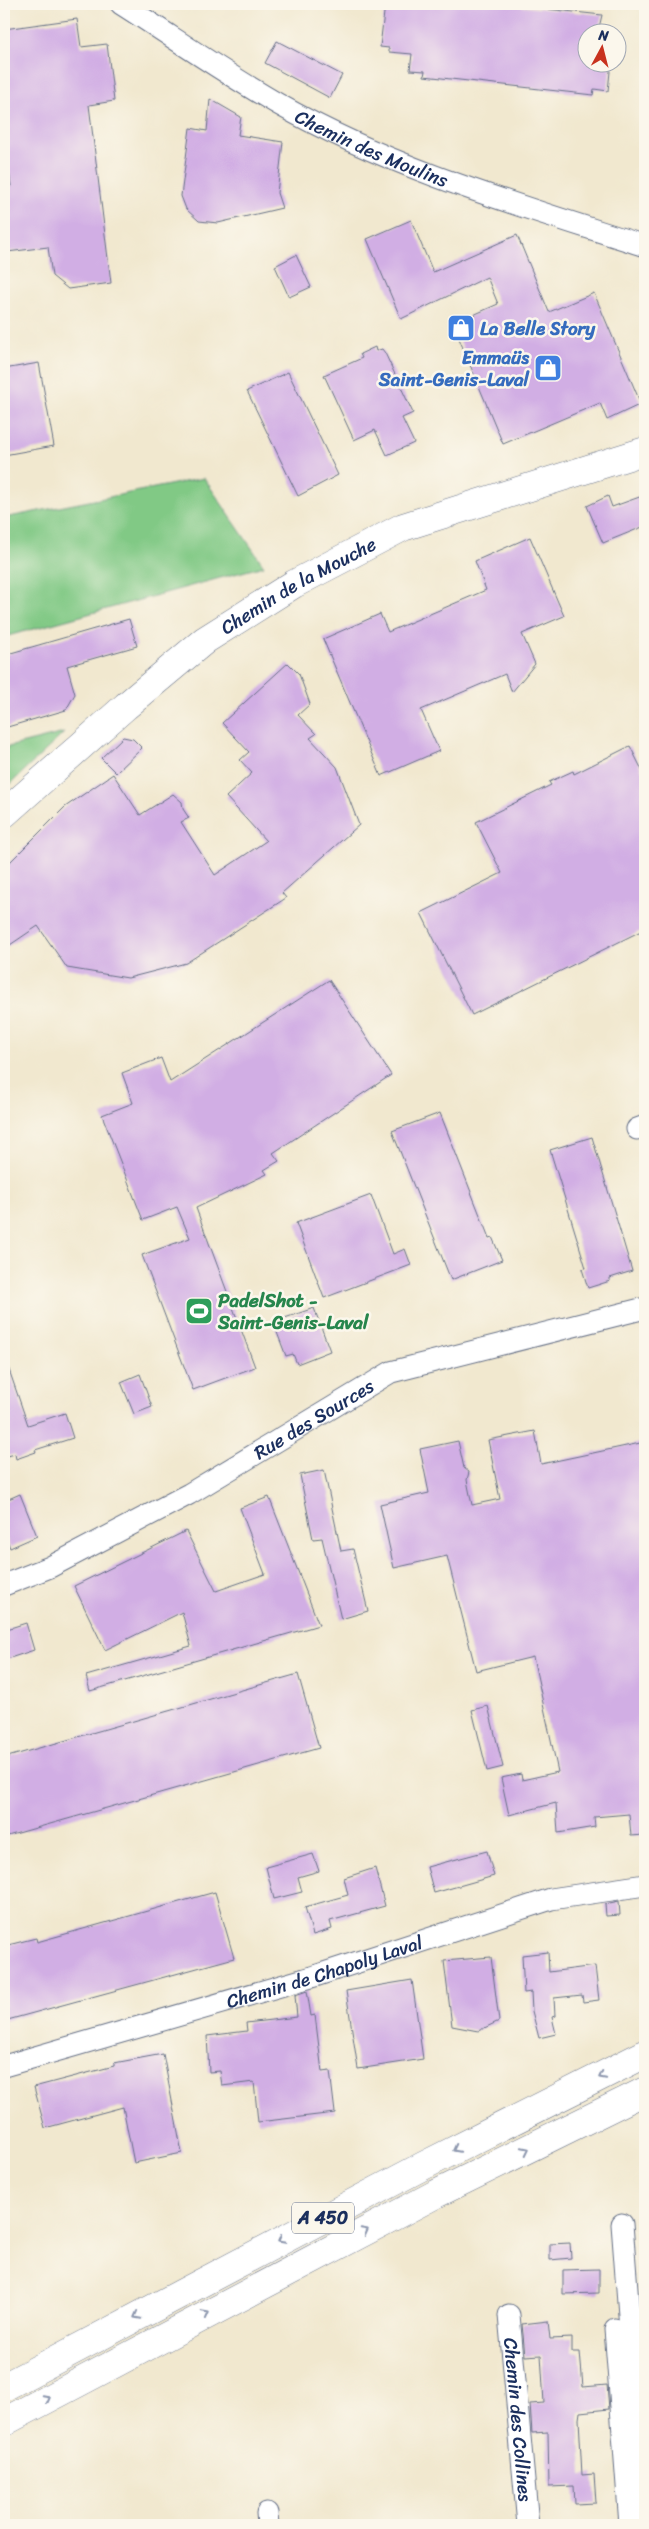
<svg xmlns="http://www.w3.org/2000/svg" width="649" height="2529" viewBox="0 0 649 2529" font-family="Sriracha,sans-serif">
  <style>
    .green { fill: #81c985; stroke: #4e7c72 }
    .building { fill: #d1aee4 }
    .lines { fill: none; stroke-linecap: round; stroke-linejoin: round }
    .street-casing { stroke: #667086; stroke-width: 23 }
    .secondary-casing { stroke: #667086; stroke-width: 29 }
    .highway-casing { stroke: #667086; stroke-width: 29 }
    .street { stroke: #fff; stroke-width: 21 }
    .secondary { stroke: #fff; stroke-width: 28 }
    .highway { stroke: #fff; stroke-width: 28 }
    .oneway { stroke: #8d97ae }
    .labels { text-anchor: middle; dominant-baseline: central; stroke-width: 5; stroke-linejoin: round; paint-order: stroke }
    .shield { fill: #fbf7ec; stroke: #5e6b89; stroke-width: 1 }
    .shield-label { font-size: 18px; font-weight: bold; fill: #1b2f5e }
    .street-label { font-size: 19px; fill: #1b2f5e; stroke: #fbf7ec }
    .shop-label { font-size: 19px; font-weight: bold; fill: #366cbe; stroke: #fbf7ec; text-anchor: start }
    .leisure-label { font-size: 19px; font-weight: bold; fill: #27864d; stroke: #fbf7ec; text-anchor: start }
  </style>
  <rect width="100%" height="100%" fill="#fbf7ec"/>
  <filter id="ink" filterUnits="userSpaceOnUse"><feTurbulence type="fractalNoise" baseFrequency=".02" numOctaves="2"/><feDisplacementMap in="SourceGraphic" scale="10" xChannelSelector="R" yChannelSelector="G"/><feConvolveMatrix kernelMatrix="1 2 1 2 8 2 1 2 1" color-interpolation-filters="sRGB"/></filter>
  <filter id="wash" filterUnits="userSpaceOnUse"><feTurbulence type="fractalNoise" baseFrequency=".0096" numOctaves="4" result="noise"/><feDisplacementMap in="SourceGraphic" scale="20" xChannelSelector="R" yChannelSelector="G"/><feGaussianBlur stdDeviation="1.12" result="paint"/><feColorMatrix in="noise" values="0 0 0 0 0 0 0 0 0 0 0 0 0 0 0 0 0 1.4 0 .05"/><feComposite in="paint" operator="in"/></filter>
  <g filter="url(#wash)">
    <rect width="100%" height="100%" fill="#f1e8cf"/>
    <g class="green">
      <path d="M204,478L264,566L4,637V518Z"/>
      <path d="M64,733L4,790V791V748Z"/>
    </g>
    <g id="blocks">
      <g class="building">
        <path d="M385,4H500L602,15L598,32H586V62H611L608,91L594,89L593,95L424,76L425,71L410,70L412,54L389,52V48L380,47Z"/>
        <path d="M77,19L81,47L107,44L114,101L89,105L111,283L68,289L52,276L48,247L7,252L4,226V187L11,186L4,131V29Z"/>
        <path d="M277,41L342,75L330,98L265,63Z"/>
        <path d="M210,99L241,117L238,135L283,142L277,193L282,208L218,223L199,221L186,209L181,196L190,128L207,131Z"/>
        <path d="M411,220L433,272L517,235L549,312L594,293L641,404L607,420L600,403L503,444L453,324L498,304L487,277L401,319L367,239Z"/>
        <path d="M296,255L311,287L289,297L275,266Z"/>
        <path d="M375,347L376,351L382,349L385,353L413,413L402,418L414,443L387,455L375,430L354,440L324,375L362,358L360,354Z"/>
        <path d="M39,363L54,446L4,455V369Z"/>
        <path d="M288,372L338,475L298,496L247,391Z"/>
        <path d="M645,495V526L603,543L587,506L608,496L612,507Z"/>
        <path d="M530,537L564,616L522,634L535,664L512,692L505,674L421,710L439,751L381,776L323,639L380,614L388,632L486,590L475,561Z"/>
        <path d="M129,619L137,646L67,666L75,694L66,710L4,728V655Z"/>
        <path d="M288,663L299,674L310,704L298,715L316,734L310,738L337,767L359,825L282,893L286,898L186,963L128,978L67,968L38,926L4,949V868L65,807L113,774L140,815L173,794L182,802L183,809L189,818L181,822L215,875L266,841L226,797L252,773L240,760L249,752L222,723Z"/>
        <path d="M123,737L133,739L142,748L116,773L101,758Z"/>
        <path d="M630,746L645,776V929L472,1015L421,913L502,873L476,822L551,785L549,782L573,771L574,774Z"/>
        <path d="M329,980L391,1075L273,1153L279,1161L264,1170L267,1174L196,1208L255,1367L193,1390L142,1255L190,1238L177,1207L143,1220L102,1115L133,1103L122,1073L161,1058L170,1082Z"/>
        <path d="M440,1113L489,1238L492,1237L502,1260L451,1280L392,1131Z"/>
        <path d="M592,1137L632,1271L610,1278V1281L588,1288L582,1269L586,1268L550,1150Z"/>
        <path d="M371,1195L393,1254L405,1249L411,1265L324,1298L296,1223Z"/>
        <path d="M314,1308L330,1351L297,1364L293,1354L286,1356L273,1322Z"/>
        <path d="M6,1361L28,1425L65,1413L73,1438L35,1450L36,1452L16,1459L15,1454L4,1457V1362Z"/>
        <path d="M140,1374L152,1407L134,1414L121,1382Z"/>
        <path d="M535,1431L541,1464L645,1442V1835L631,1836L629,1814L594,1817L595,1827L558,1833L556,1803L509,1815L501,1778L521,1774L522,1780L558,1772L533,1657L476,1671L447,1556L394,1568L380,1504L429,1493L420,1449L458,1441L464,1468L469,1472L467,1480L472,1505L500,1499L488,1440Z"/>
        <path d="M324,1470L341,1551L353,1549L368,1611L341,1619L322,1538L313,1539L300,1475Z"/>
        <path d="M20,1494L37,1536L10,1548L4,1532V1501Z"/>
        <path d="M269,1497L319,1625L90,1691L86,1676L191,1646L182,1612L105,1650L74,1586L186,1531L216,1591L265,1574L240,1508Z"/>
        <path d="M26,1623L34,1650L4,1660V1630Z"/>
        <path d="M298,1674L319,1748L4,1837V1770L7,1769L4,1758Z"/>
        <path d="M488,1706L503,1767L487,1771L472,1710Z"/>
        <path d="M487,1851L494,1876L434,1893L427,1867Z"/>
        <path d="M313,1854L319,1871L298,1877L302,1892L274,1899L266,1867Z"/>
        <path d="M375,1868L385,1906L330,1921L332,1929L313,1935L305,1907L348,1895L344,1878Z"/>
        <path d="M215,1892L234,1958L4,2021V1946L36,1938L37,1942Z"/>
        <path d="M619,1901L620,1915L606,1916L605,1904Z"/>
        <path d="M548,1952L549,1972L595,1966L599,2000L583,2002L582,1995L554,1998L555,2016L552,2017L556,2034L539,2038L532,2011L531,1992L524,1993L522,1955Z"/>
        <path d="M491,1957L499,2021L478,2031L452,2026L444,1961Z"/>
        <path d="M412,1980L423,2059L358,2069L346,1991Z"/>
        <path d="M307,1991L311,2016L315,2015L322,2072L330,2071L335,2113L258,2122L254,2082L222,2086L220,2071L209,2072L207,2036L247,2031L246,2023L297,2017L295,1995Z"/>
        <path d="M163,2054L182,2153L134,2163L123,2107L45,2128L34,2087L114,2066V2063Z"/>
        <path d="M570,2243L571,2258L550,2260V2244Z"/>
        <path d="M599,2269V2293L563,2294V2270Z"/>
        <path d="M548,2321L550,2339L572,2338V2352H580L583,2387L607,2385L609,2409L580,2412L579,2419L582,2475L594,2474L596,2503L575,2504L574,2486L549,2487L548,2432L532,2433L530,2404L544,2403L541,2355L525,2356L522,2324Z"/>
      </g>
    </g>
  </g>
  <g filter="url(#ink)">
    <use href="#blocks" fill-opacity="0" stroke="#667086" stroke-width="1"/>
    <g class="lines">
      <defs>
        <g id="street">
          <path id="s1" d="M121,4C173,37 224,73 278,104C392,169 521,206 645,246"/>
          <path d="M637,1129L645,1126"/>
          <path id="s2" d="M4,1585L50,1567L189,1494L391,1372L645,1308"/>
          <path id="s3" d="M4,2066L315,1976L551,1899L645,1885"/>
          <path d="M622,2224L645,2523"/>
          <path id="s4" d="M509,2315L528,2525"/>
          <path d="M615,2329L630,2525"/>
          <path d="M267,2513L268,2525"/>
        </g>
        <g id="secondary">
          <path id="s5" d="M4,814L126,706L205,640L294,584L403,527L645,451"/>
        </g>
        <g id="highway">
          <path d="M4,2387L423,2166L645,2054"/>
          <path d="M4,2422L436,2194L645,2091"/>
        </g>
      </defs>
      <use href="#street" class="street-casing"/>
      <use href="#secondary" class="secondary-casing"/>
      <use href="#highway" class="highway-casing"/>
      <use href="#street" class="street"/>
      <use href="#secondary" class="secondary"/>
      <use href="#highway" class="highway"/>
    </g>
    <defs><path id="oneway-chevron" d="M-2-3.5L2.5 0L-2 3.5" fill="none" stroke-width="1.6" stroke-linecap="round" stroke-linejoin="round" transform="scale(1.25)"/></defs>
    <g class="oneway">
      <use href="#oneway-chevron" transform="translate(602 2076) rotate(153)"/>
      <use href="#oneway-chevron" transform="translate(456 2149) rotate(153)"/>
      <use href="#oneway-chevron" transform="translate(526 2150) rotate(-26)"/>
      <use href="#oneway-chevron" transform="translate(365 2231) rotate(-28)"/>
      <use href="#oneway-chevron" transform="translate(281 2240) rotate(152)"/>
      <use href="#oneway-chevron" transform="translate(206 2314) rotate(-28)"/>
      <use href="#oneway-chevron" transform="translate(137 2316) rotate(152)"/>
      <use href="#oneway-chevron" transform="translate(47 2399) rotate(-28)"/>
    </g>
  </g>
  <defs>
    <symbol id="shop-square" viewBox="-11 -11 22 22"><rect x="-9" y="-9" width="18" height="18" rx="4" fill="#3f7fe0" stroke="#fbf7ec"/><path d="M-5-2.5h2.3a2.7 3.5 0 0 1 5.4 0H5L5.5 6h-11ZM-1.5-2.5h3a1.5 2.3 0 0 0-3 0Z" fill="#fff"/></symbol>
    <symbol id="stadium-square" viewBox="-11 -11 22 22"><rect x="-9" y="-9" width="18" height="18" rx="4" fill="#2e9e5b" stroke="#fbf7ec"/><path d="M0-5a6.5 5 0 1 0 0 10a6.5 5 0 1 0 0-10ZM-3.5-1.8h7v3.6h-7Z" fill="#fff"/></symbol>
  </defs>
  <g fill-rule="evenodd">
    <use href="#shop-square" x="445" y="312" width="32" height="32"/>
    <use href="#shop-square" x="532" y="352" width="32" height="32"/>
    <use href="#stadium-square" x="183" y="1295" width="32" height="32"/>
  </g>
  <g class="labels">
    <rect class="shield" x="292" y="2202.5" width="62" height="31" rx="4"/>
    <g class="shield-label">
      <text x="323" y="2218">A 450</text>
    </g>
    <g class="street-label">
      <text stroke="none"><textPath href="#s1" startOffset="290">Chemin des Moulins</textPath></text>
      <text stroke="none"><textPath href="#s5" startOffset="374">Chemin de la Mouche</textPath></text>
      <text stroke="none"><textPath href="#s2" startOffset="352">Rue des Sources</textPath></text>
      <text stroke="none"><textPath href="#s3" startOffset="334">Chemin de Chapoly Laval</textPath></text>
      <text stroke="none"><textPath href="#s4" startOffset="105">Chemin des Collines</textPath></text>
    </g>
    <g class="shop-label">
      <text x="480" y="328">La Belle Story</text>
      <text x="529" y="357" text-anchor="end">Emmaüs<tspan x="529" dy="22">Saint-Genis-Laval</tspan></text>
    </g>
    <g class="leisure-label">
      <text x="218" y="1300">PadelShot -<tspan x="218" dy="22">Saint-Genis-Laval</tspan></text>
    </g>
  </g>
  <rect width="649" height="2529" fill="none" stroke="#fbf7ec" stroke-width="20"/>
  <g transform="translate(602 48) rotate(7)"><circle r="24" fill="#fbf7ec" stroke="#a1a7b3"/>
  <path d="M0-4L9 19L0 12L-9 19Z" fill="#c8321e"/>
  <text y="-8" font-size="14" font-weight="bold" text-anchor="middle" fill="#1b2f5e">N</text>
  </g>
</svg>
